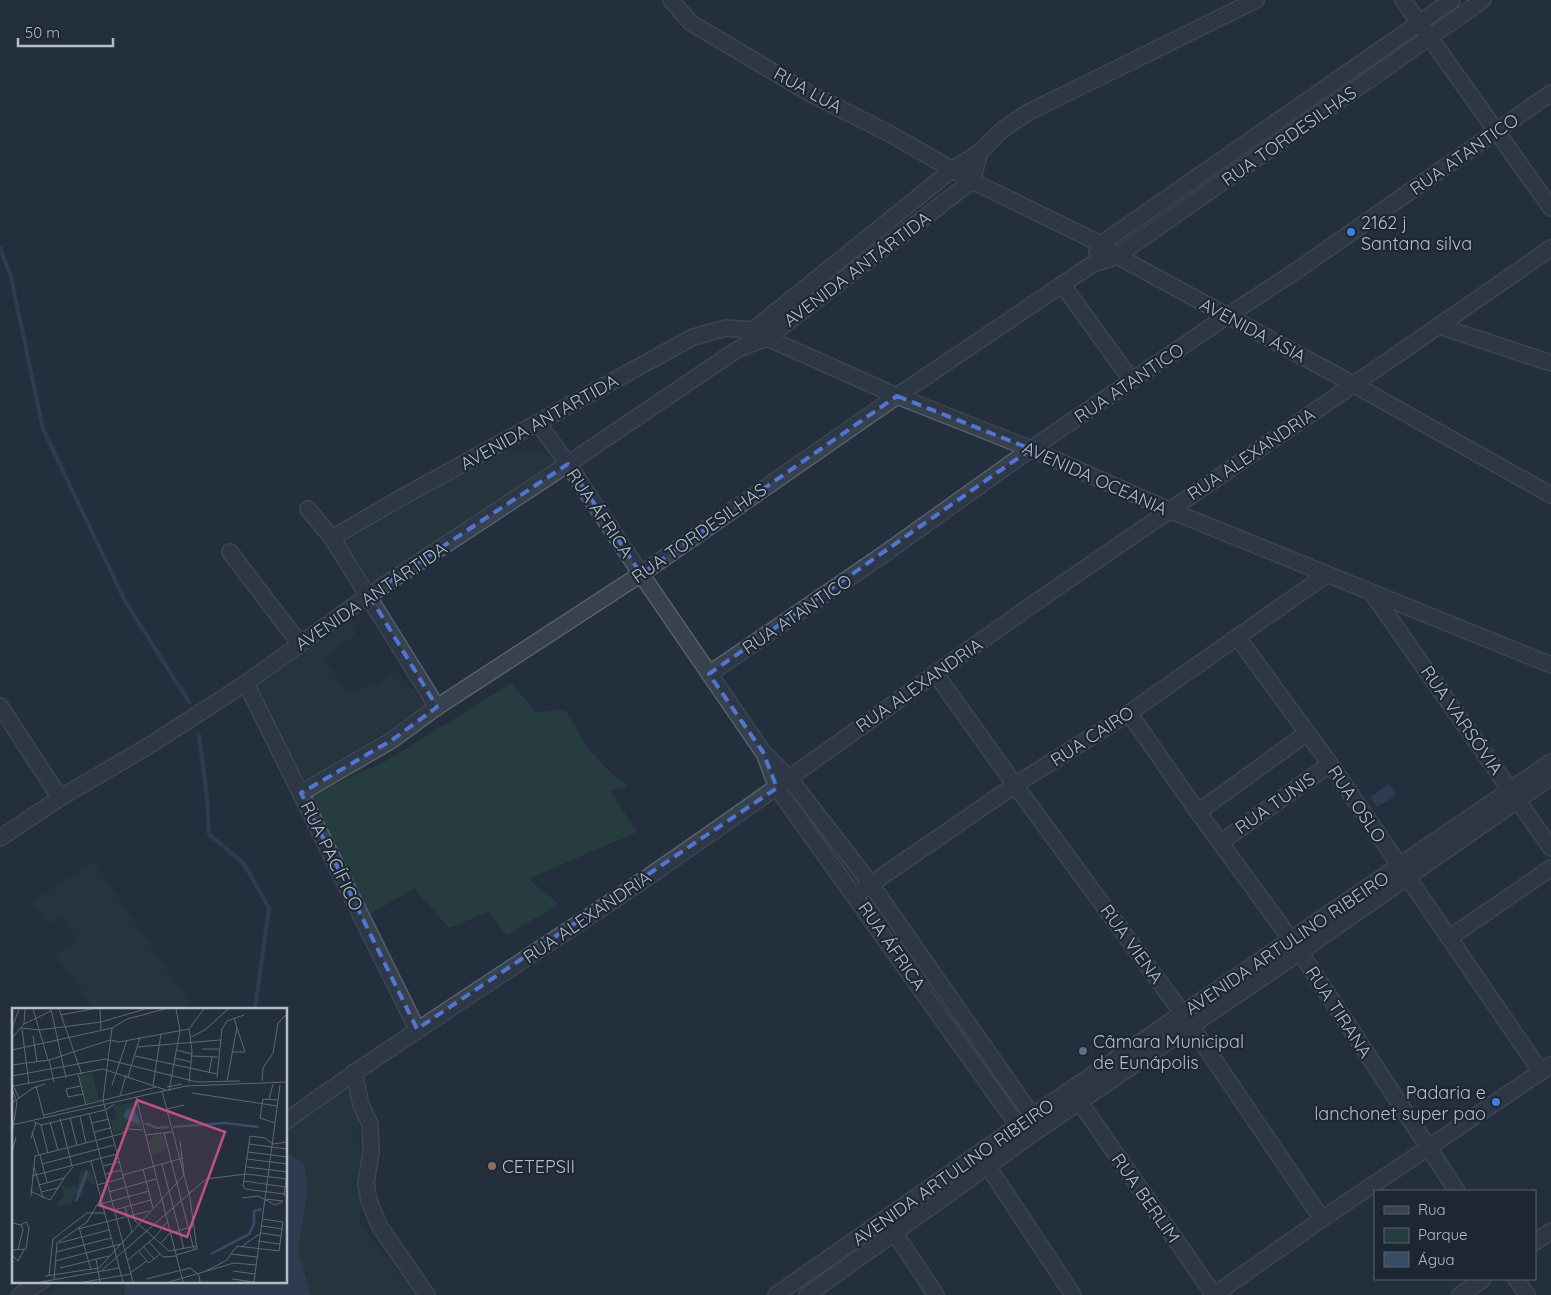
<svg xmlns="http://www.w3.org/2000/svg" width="1551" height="1295" viewBox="0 0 1551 1295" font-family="Quicksand,sans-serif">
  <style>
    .green { fill: #263c3f }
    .water { fill: #394c67 }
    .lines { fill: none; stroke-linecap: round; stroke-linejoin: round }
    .stream { stroke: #394c67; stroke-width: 4 }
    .street-casing { stroke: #565f6c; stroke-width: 18 }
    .street { stroke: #38414e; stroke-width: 15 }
    .marked { fill: none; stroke: #5274d3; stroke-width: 4; stroke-dasharray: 10 6; stroke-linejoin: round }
    .shop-dot { fill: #3f7fe0; stroke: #1d2633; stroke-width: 2 }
    .service-dot { fill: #5c6f8a; stroke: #1d2633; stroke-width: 2 }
    .education-dot { fill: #8d6e63; stroke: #1d2633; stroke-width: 2 }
    .labels { text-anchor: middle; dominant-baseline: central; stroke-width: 4.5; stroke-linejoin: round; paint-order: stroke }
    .street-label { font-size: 18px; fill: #b4bcc9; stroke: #1d2633 }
    .poi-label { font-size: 18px; fill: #b4bcc9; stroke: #1d2633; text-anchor: start }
    .inset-river { fill: none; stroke: #394c67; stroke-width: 2.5 }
    .inset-road { fill: none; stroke: #5e6776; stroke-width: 1 }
    .view { fill: #bd5182; fill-opacity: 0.15; stroke: #bd5182; stroke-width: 2.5 }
    .inset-edge { fill: none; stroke: #b4bcc9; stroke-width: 2.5 }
  </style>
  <rect width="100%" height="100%" fill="#242f3e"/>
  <g class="green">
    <path d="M504,450L540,452L560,462L374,585L345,542Z"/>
    <path d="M350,620L356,634L323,658L347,691L378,685L396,670L426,706L305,781L259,686L278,671Z"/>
    <path d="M512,683L535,712L565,710L588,748L606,768L628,787L610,791L637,832L528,879L559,904L507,935L488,912L449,928L414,888L371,914L310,796L386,761Z"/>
    <path d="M94,862L190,1003L181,1009H94L55,954L79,942L63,917L47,924L32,901Z"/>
    <path d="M346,1088L359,1120L361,1168L360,1223L416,1295H47L67,1281H286V1129Z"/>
  </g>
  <g class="water">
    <path d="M1389,784L1396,795L1377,807L1370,797Z"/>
    <path d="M286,1151L305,1165L307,1193L298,1251L311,1295H124L126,1281H286Z"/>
  </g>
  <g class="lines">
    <g class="stream">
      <path d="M0,248L11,277L43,429L125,601L189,702"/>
      <path d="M199,735L207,798L209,834L244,864L269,908L255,1009"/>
    </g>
    <defs>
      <g id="street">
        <path d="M671,0L691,23L809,93L892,135L972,181L1101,244L1117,256L1353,384L1551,495"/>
        <path d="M1403,0L1551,208"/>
        <path d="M1097,252L1101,244L1452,0"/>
        <path d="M1062,284L1132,381"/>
        <path d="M1439,326L1551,363"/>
        <path d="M748,336L753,330L953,169L980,152L1002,130L1027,113L1256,0"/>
        <path d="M538,423L568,464L641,574L763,752L790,779L870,883L1038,1124"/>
        <path d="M308,509L332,538L437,707"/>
        <path d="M332,538L399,499L693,337L726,328L753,330L767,338L897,396L1031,449L1169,510L1551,665"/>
        <path d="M230,552L300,644"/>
        <path d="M1372,593L1551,848"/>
        <path d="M1238,638L1330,764L1541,1072"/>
        <path d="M935,673L1015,785L1183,1014L1322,1219"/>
        <path d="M709,674L884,554L1031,449L1227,316L1296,271L1551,93"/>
        <path d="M246,683L417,1029"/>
        <path d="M0,706L60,798"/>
        <path d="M1129,713L1198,812L1300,952L1457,1191"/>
        <path d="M766,758L777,788L1024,1134"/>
        <path d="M301,793L392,740L437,707L641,574L897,396L1091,265L1117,256L1483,0"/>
        <path d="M1198,812L1307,733"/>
        <path d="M0,838L60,798L150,745L246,683L369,595L568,464L738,349L767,338L972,181L980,152"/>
        <path d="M1220,843L1330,764"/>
        <path d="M855,895L1015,785L1129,713L1326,575"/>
        <path d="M1449,938L1551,868"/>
        <path d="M354,1072L361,1105L370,1124L371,1152L366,1183L369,1201L380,1227L427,1295"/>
        <path d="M1079,1101L1214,1295"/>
        <path d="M286,1121C409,1032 539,952 664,866C787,781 907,693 1029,607C1203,487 1378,369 1551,248"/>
        <path d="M983,1159L1073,1295"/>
        <path d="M890,1226L936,1295"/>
        <path d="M1535,1242L1551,1231"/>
        <path d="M1516,1279L1527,1295"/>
        <path d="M20,1295L42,1281"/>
        <path d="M776,1295L1032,1116L1551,762"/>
        <path d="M807,1295L1041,1128L1300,952L1551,777"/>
        <path d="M1214,1295L1322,1219L1551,1065"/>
        <path d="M1460,1295L1483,1279"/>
      </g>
    </defs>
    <use href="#street" class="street-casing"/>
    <use href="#street" class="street"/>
  </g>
  <path d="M0 0H1551V1295H0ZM897,396L1031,449L709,674L763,752L777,788L417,1029L301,793L392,740L437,707L369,595L568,464L641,574Z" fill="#242f3e" fill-opacity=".55" fill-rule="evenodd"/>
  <path class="marked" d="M897,396L1031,449L709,674L763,752L777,788L417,1029L301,793L392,740L437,707L369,595L568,464L641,574Z"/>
  <g class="shop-dot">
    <circle cx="1351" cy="232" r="5"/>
    <circle cx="1496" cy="1102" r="5"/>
  </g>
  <circle class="service-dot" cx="1083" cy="1051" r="5"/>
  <circle class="education-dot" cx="492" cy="1166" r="5"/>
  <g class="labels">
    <g class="street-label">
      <text transform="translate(808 90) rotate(29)">RUA LUA</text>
      <text transform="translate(1289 136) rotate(-35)">RUA TORDESILHAS</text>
      <text transform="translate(1464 154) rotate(-35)">RUA ATANTICO</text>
      <text transform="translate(857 269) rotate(-37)">AVENIDA ANTÁRTIDA</text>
      <text transform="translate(1253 330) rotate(28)">AVENIDA ÁSIA</text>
      <text transform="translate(1129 383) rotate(-34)">RUA ATANTICO</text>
      <text transform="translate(539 422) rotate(-29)">AVENIDA ANTARTIDA</text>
      <text transform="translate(1251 454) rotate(-34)">RUA ALEXANDRIA</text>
      <text transform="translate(1095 478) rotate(24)">AVENIDA OCEANIA</text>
      <text transform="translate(600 513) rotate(56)">RUA ÁFRICA</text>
      <text transform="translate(699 533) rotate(-35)">RUA TORDESILHAS</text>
      <text transform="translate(371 596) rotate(-34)">AVENIDA ANTÁRTIDA</text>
      <text transform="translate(797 614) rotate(-34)">RUA ATANTICO</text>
      <text transform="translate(919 685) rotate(-35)">RUA ALEXANDRIA</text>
      <text transform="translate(1462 720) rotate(55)">RUA VARSÓVIA</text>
      <text transform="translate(1092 736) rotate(-33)">RUA CAIRO</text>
      <text transform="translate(1275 803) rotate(-35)">RUA TUNIS</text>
      <text transform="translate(1357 804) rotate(56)">RUA OSLO</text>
      <text transform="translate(332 856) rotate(64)">RUA PACÍFICO</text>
      <text transform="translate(587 917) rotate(-34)">RUA ALEXANDRIA</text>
      <text transform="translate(1287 943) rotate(-34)">AVENIDA ARTULINO RIBEIRO</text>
      <text transform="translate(1132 944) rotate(54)">RUA VIENA</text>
      <text transform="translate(892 946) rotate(55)">RUA ÁFRICA</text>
      <text transform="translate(1339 1012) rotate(57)">RUA TIRANA</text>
      <text transform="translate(953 1172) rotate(-35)">AVENIDA ARTULINO RIBEIRO</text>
      <text transform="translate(1146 1198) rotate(55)">RUA BERLIM</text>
    </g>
    <g class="poi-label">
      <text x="1361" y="222">2162 j<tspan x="1361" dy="21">Santana silva</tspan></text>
      <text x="1093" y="1041">Câmara Municipal<tspan x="1093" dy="21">de Eunápolis</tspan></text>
      <text x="1486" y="1092" text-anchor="end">Padaria e<tspan x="1486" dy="21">lanchonet super pao</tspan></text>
      <text x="502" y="1166">CETEPSII</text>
    </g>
  </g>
  <g transform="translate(12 1008)">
    <rect width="275" height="275" fill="#242f3e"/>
    <path d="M80,65L87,92L74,95L67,68ZM123,93L131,121L121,118L103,127L98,112L105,111L102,99ZM151,126L154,142L141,147L137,135L142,127ZM73,162L79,163L83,178L75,172L70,188L67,190L64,186L60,195L44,198L52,188L49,177L57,180L63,177L64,182L69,163Z" fill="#263c3f"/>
    <path d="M121,100L128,114L126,116L111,109L115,101Z" fill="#394c67"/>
    <path class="inset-river" d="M133,115L145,120L157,119M161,119L213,115L247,119M64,193L75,163M199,246L237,226L242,216V203L250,201"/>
    <path class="inset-road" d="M21,1L36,52M39,1L54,70M47,1L70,67M88,1L89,22M49,7L80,1M12,16L39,3M0,20L7,1M9,20L27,22L89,14L133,1M100,20L91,92L123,213L157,243L185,238M10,21L17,76M177,21L180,43L177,75M21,28L25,54M179,29L193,22L216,1M0,30L12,16L13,1M98,32L107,34L177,21L192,1M125,39L208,32M190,41H207M0,42L100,20L115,11L153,1M164,42L180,46M220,44H233L222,10M123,48L205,66M180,48L206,49M162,50L179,54M37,52L42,74M0,57L37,52L98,32M197,65L200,49M66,66L74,97M0,68L93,51L185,74L228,73M116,69L128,29M205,69L210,21L215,13L232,7M215,73L225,19M250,73L251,60L261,45L266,15L275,6M0,75L7,90L0,95M100,77L115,32M141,77L149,26M2,78L91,61L154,82M24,78L32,109M69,78L54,81L56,89L71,86M155,79L170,76M0,81L5,94L0,127M150,83L177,186M157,83L168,22L164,1M180,85L265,98M108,88L114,67M124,89L171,274M7,90L21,80L33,76M257,91L261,76M155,101L172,97M77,105L121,274M32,107L144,79M68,108L74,135M48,110L60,158M58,110L65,137M22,114L29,117L93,102L103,96M38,114L46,142M80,115L97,111M263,115L248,110L251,91L266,92M0,117L174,78L275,74M29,117L36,145M20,124L27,147M82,124L98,120M152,125L182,242M133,127L160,124M19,130L24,115M168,133L172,167M237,136L275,141M236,144L275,149M0,145L4,129M28,147L35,174M235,151L275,156M79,153L111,274M30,156L102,137M150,156L172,241M91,158L108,154M22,159L31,190M235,159L275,164M131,161L141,200M93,166L110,162M111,167L171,150M20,168L105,146M232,173L273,179M27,177L52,170L61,159M85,177L111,170M18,183L38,192L46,180M29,184L46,180L52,170M97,184L144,171M272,186L233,181L231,178L238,128L253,130L261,136L275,134M19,188L23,148L109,126L116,121L131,122M272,188L275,166M230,190L246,188L263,197L271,193M253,191L271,193M113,199L120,224M102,202L139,192M0,215L9,217L11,221L6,242M250,218L270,221M67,219L79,262M66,221L137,203M246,233L268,236M137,234L151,249L164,248M47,235L97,222M148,236L158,225L183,218M132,239L142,251M229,239L249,225L269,228M0,242L14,241L17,219L14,214L9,217M44,244L99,230M127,244L137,255L148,246M219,246L225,238L267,243L271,214L250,211M0,247L6,253L12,242M164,247L185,241L177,183M84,251L88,274M43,253L109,236M115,253L143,229L155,214M48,260L97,248M89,263L194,171L234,166L275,171M221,263L243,266M192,264L215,252L219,246L245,249M118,265L135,253M37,267L41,231L75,205H93M33,268L87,260L172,167M42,271L45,235L75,214L85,197L137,183M134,271L178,260L187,267L188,274M220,271L242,274M29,274L107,260M72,274L119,266M157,274L222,255L244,257M242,274L268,77"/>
    <path class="view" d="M125,92L213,124L175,229L87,197Z"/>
    <rect width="275" height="275" class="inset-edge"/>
  </g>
  <rect x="1374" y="1190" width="162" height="90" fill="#1d2633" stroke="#59626f"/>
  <rect x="1384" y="1206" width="25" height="8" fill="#38414e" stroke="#59626f"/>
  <text x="1418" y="1215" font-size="15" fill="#b4bcc9">Rua</text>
  <rect x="1384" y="1228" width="25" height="15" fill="#263c3f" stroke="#59626f"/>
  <text x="1418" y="1240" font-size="15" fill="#b4bcc9">Parque</text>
  <rect x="1384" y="1252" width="25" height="15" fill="#394c67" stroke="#59626f"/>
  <text x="1418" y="1265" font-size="15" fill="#b4bcc9">Água</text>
  <path d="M18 38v8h95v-8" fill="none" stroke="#b4bcc9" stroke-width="2.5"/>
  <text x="25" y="38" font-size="15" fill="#b4bcc9" stroke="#1d2633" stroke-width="4" paint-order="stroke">50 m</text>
</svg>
